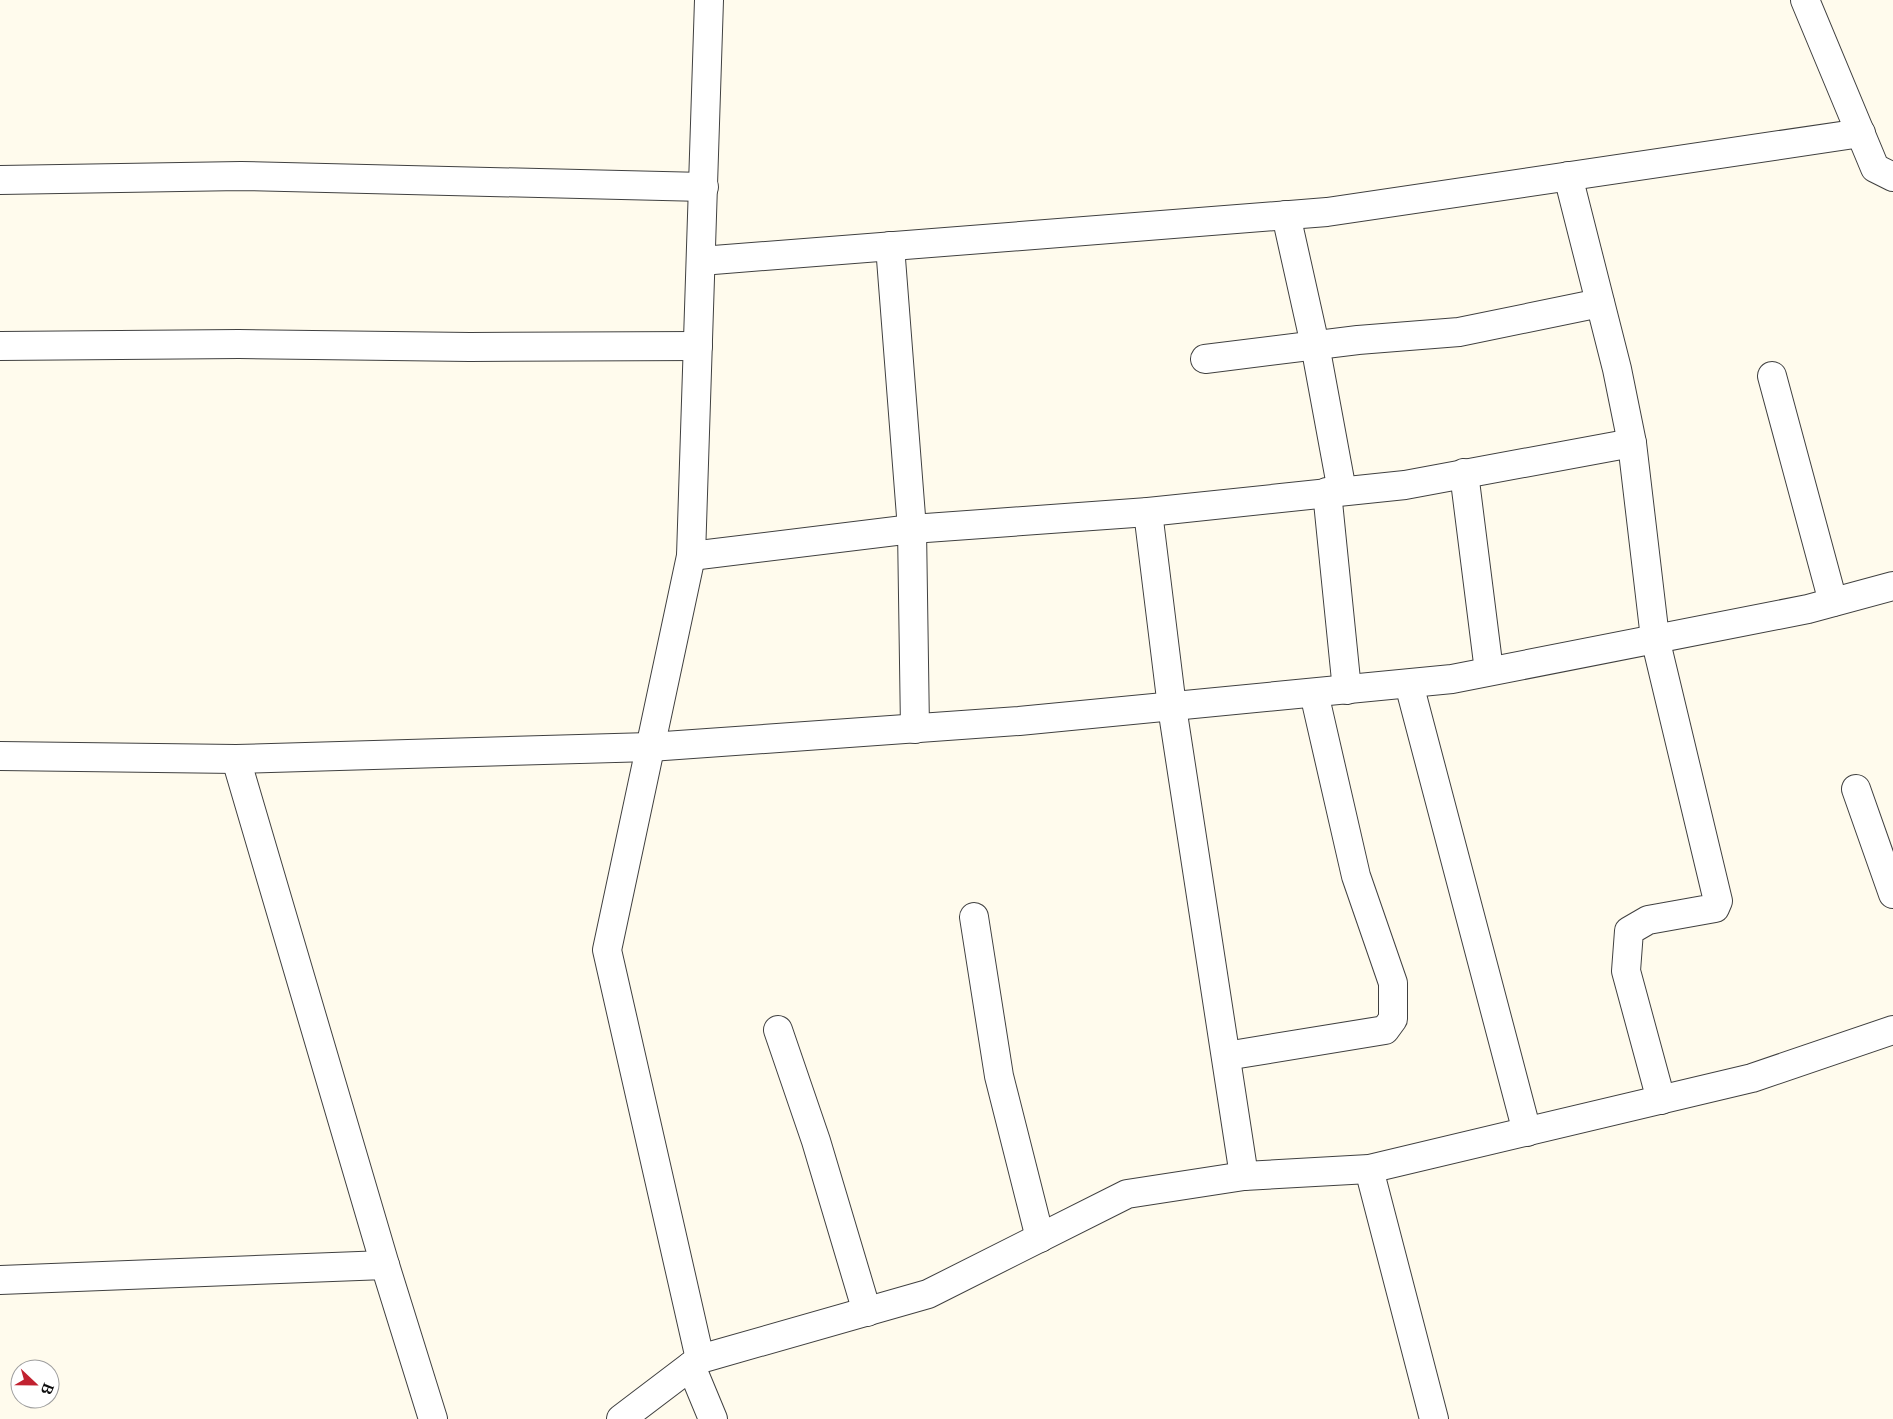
<svg xmlns="http://www.w3.org/2000/svg" width="1893" height="1419" viewBox="0 0 1893 1419" font-family="'Libre Baskerville',serif">
  <style>
    .lines { fill: none; stroke-linecap: round; stroke-linejoin: round }
    .minor-casing { stroke: #404040; stroke-width: 30 }
    .minor { stroke: #fff; stroke-width: 28 }
  </style>
  <rect width="100%" height="100%" fill="#fffbed"/>
  <g class="lines">
    <defs>
      <g id="minor">
        <path d="M1805,0L1875,168L1893,177"/>
        <path d="M1568,176L1617,369L1632,443L1655,638L1718,901L1715,908L1648,920L1629,931L1626,971L1661,1100"/>
        <path d="M0,180L241,176L704,187"/>
        <path d="M1286,215L1315,345L1342,491"/>
        <path d="M890,246L912,529L915,729"/>
        <path d="M701,261L1327,212L1861,133"/>
        <path d="M0,346L239,344L470,347L698,346"/>
        <path d="M1205,359L1358,340L1459,332L1600,303"/>
        <path d="M1772,376L1833,602"/>
        <path d="M1464,473L1489,671"/>
        <path d="M1327,492L1347,690"/>
        <path d="M1148,512L1172,707L1244,1176"/>
        <path d="M691,556L912,529L1148,512L1405,485L1632,443"/>
        <path d="M1409,684L1527,1132"/>
        <path d="M0,756L236,759L650,747L1019,721L1452,679L1808,609L1893,586"/>
        <path d="M236,759L385,1265"/>
        <path d="M1856,789L1893,894"/>
        <path d="M974,917L999,1076L1040,1238"/>
        <path d="M778,1030L816,1141L867,1312"/>
        <path d="M1226,1056L1385,1030L1393,1019V983L1356,876L1314,693"/>
        <path d="M1369,1169L1434,1419"/>
        <path d="M0,1280L385,1265L433,1419"/>
        <path d="M700,1359L928,1294L1127,1194L1244,1176L1369,1169L1752,1078L1893,1030"/>
        <path d="M691,1366L713,1419"/>
        <path d="M621,1419L700,1359L607,950L691,556L709,0"/>
      </g>
    </defs>
    <use href="#minor" class="minor-casing"/>
    <use href="#minor" class="minor"/>
  </g>
  <g transform="translate(35 1384) rotate(112)"><circle r="24" fill="#ffffff" stroke="#9e9e9e"/>
  <path d="M0-4L9 19L0 12L-9 19Z" fill="#c12230"/>
  <text y="-8" font-size="14" font-weight="bold" text-anchor="middle" fill="#0d0d0d">B</text>
  </g>
</svg>
